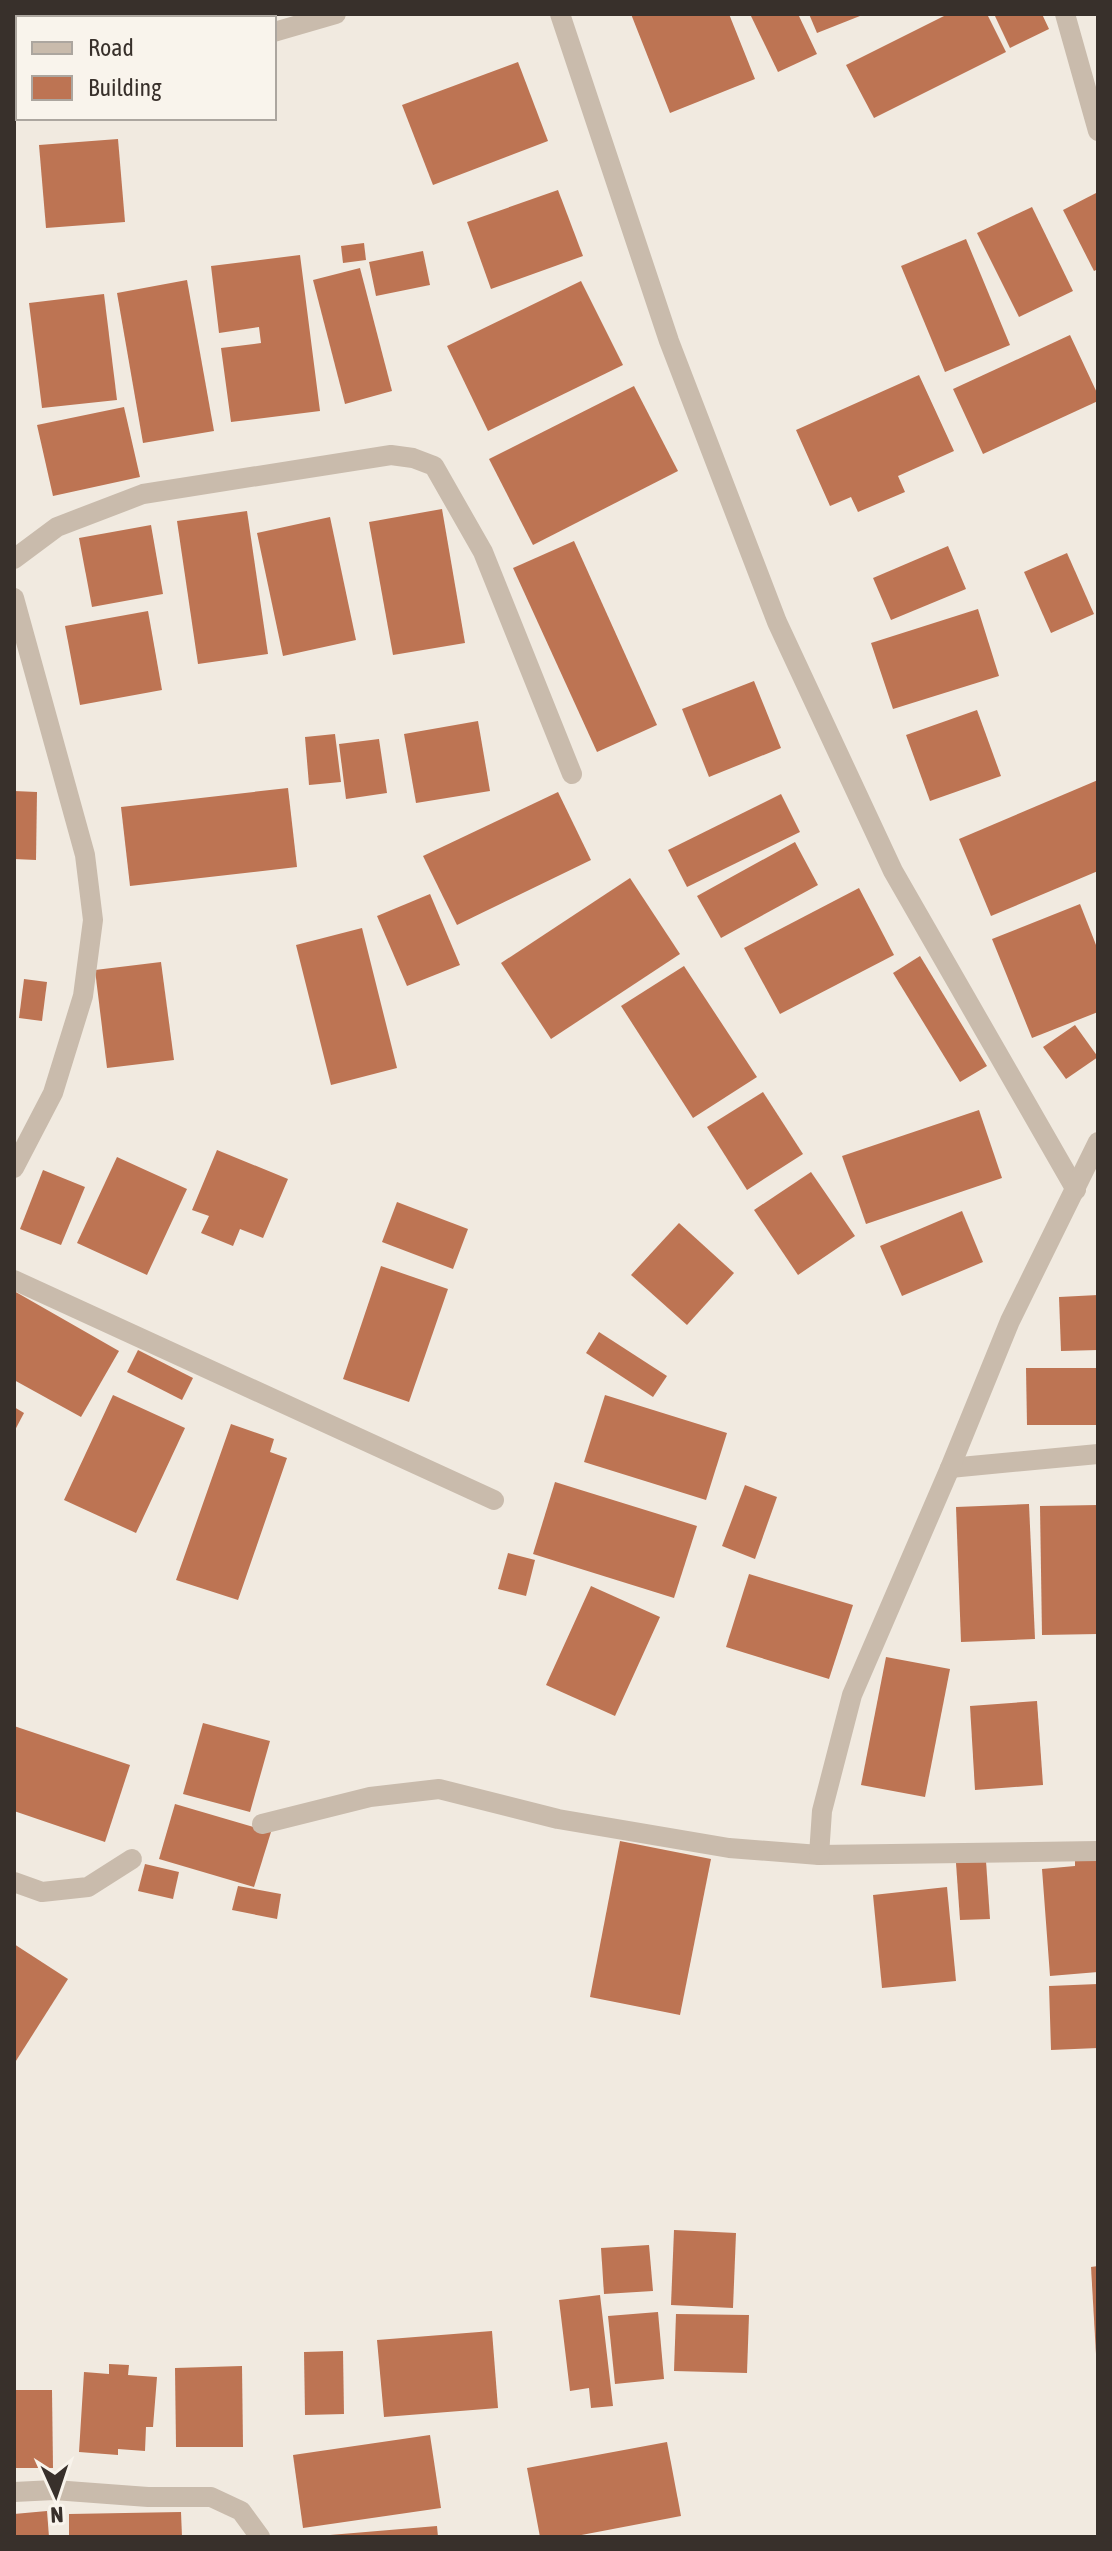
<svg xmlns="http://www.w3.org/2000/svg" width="1112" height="2551" viewBox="0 0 1112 2551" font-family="'Asap Condensed',sans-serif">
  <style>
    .building { fill: #bd7453 }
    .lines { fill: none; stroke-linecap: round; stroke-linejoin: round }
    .minor { stroke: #c9bbac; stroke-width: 20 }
  </style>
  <rect width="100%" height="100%" fill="#f1eae0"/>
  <g class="building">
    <path d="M73,14H100L101,18H74Z"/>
    <path d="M119,14H149L151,18H121Z"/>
    <path d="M631,14H729L755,79L670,113Z"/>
    <path d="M750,14H798L817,54L778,72Z"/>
    <path d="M809,14H865L817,33Z"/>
    <path d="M948,14H987L1006,52L874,118L846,65Z"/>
    <path d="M994,14H1042L1049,29L1010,48Z"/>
    <path d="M518,62L548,141L433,185L402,105Z"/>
    <path d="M118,139L125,222L46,228L39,145Z"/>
    <path d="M558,190L583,256L491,289L467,222Z"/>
    <path d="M1098,192V269L1094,271L1063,210Z"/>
    <path d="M1032,207L1073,291L1019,317L977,233Z"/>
    <path d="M966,239L1010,345L945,372L901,266Z"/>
    <path d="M364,243L366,260L343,263L341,246Z"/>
    <path d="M423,251L430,285L376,296L369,262Z"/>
    <path d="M300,255L320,411L231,422L221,348L261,343L259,327L219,333L211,266Z"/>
    <path d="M360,268L392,391L345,404L313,280Z"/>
    <path d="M187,280L214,431L143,443L117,293Z"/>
    <path d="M581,281L623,365L488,431L447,346Z"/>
    <path d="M104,294L117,400L42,408L29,303Z"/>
    <path d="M1070,335L1098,395V401L983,454L953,389Z"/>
    <path d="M919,375L954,451L898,476L905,492L858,512L851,497L830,506L796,430Z"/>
    <path d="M634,386L678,471L533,545L489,459Z"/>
    <path d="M124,407L140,477L53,496L37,425Z"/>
    <path d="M442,509L465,643L393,655L369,522Z"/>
    <path d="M247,511L268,654L198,664L177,521Z"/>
    <path d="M330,517L356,640L283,656L257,533Z"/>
    <path d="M151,525L163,594L92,607L79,538Z"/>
    <path d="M574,541L657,725L597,752L513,568Z"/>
    <path d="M948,546L966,589L891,620L873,578Z"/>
    <path d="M1067,553L1094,614L1051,633L1024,572Z"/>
    <path d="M978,609L999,676L893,709L871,643Z"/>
    <path d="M148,611L162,690L80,705L65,626Z"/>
    <path d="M754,681L781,748L709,777L682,709Z"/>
    <path d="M977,710L1001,776L930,801L906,735Z"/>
    <path d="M478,721L490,791L416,803L404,734Z"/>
    <path d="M335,734L341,782L309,785L305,737Z"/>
    <path d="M379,739L387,793L346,799L339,744Z"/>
    <path d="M1098,780V871L991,916L959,839Z"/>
    <path d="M288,788L297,867L130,886L121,807Z"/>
    <path d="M14,791L37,792L36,860L14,859Z"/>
    <path d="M558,792L591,860L457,925L423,856Z"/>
    <path d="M781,794L800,832L687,887L668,850Z"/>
    <path d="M795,842L818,885L721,938L697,896Z"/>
    <path d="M630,878L680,954L551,1039L501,963Z"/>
    <path d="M859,888L894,955L780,1014L744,948Z"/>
    <path d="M430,894L460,965L407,986L377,916Z"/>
    <path d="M1080,904L1098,950V1012L1032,1038L992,939Z"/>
    <path d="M362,928L397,1068L331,1085L296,945Z"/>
    <path d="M920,956L987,1066L960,1082L893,973Z"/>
    <path d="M161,962L174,1060L107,1068L95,970Z"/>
    <path d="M684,966L757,1077L693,1118L621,1006Z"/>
    <path d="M24,979L47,982L42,1021L19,1018Z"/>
    <path d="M1075,1025L1098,1057L1066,1079L1043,1047Z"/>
    <path d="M763,1092L803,1154L747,1190L707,1127Z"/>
    <path d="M979,1110L1002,1178L866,1224L842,1156Z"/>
    <path d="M217,1150L288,1179L263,1238L240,1229L233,1246L201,1233L209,1216L192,1210Z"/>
    <path d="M117,1157L187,1189L147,1275L77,1243Z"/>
    <path d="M43,1170L85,1187L61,1245L20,1229Z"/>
    <path d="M811,1172L855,1236L798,1275L754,1210Z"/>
    <path d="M397,1202L468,1229L453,1269L382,1242Z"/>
    <path d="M962,1211L983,1262L902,1296L880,1246Z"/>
    <path d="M679,1223L734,1273L687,1325L631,1275Z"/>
    <path d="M381,1266L448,1289L409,1402L343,1379Z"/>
    <path d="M14,1291L119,1351L81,1417L14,1380Z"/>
    <path d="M1098,1295V1350L1061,1351L1059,1297Z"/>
    <path d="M599,1332L667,1376L653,1397L586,1353Z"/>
    <path d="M138,1350L193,1378L182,1400L127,1372Z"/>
    <path d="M1026,1368H1098V1425H1027Z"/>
    <path d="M113,1395L185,1428L136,1533L64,1500Z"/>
    <path d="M605,1395L727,1433L706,1500L584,1462Z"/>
    <path d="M14,1407L24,1413L14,1432Z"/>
    <path d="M231,1424L274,1439L270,1452L287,1458L238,1600L176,1580Z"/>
    <path d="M555,1482L697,1526L674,1598L533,1554Z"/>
    <path d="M745,1485L777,1497L755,1559L722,1546Z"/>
    <path d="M1029,1504L1035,1639L961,1642L956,1507Z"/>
    <path d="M1098,1505V1634L1042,1635L1040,1506Z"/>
    <path d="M508,1553L535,1560L526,1596L498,1589Z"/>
    <path d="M749,1574L853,1605L829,1679L726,1647Z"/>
    <path d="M591,1586L660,1617L615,1716L546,1685Z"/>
    <path d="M886,1657L950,1669L925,1797L861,1785Z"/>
    <path d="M1037,1701L1043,1785L975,1790L970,1706Z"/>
    <path d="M203,1723L270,1741L250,1812L183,1794Z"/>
    <path d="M14,1726L130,1765L105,1842L14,1811Z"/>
    <path d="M175,1804L271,1832L254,1887L159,1859Z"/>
    <path d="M620,1841L711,1859L680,2015L590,1997Z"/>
    <path d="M1098,1858V1972L1050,1976L1042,1869L1075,1866V1859Z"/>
    <path d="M986,1861L990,1919L960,1920L956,1863Z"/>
    <path d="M145,1864L179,1872L173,1899L138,1891Z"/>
    <path d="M238,1886L281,1894L277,1919L232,1910Z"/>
    <path d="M947,1887L956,1981L882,1988L873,1895Z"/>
    <path d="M14,1944L68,1979L14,2064Z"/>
    <path d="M1098,1984V2048L1051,2050L1049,1986Z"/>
    <path d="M674,2230L736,2233L733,2308L671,2305Z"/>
    <path d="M649,2245L653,2291L604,2294L601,2248Z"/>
    <path d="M1098,2266V2354H1096L1091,2267Z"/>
    <path d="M600,2295L613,2406L591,2408L589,2388L570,2391L559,2300Z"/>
    <path d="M658,2312L664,2379L615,2384L608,2316Z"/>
    <path d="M676,2314L749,2315L747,2373L674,2371Z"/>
    <path d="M492,2331L498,2408L384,2417L377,2340Z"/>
    <path d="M343,2351L344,2414L305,2415L304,2352Z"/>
    <path d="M109,2364L129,2365L128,2375L157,2377L153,2427H146L145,2451L118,2449V2455L79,2452L84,2372L109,2374Z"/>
    <path d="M242,2366L243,2447H176L175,2368Z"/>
    <path d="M14,2390H52L53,2468H14Z"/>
    <path d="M430,2435L441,2508L303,2528L293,2455Z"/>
    <path d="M667,2442L681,2516L571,2537H540L527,2468Z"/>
    <path d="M47,2511L49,2537H14V2514Z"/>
    <path d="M181,2512L182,2537H69V2514Z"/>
    <path d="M437,2526L438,2537H330V2535Z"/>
  </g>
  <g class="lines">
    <g class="minor">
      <path d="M560,14L669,341L777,622L893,871L1076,1190"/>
      <path d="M1065,14L1098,131"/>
      <path d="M274,32L336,14"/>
      <path d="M14,98L18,97"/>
      <path d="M14,559L57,527L143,494L391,455L413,458L434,466L483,552L572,774"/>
      <path d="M14,598L85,855L93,920L83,996L53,1093L14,1168"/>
      <path d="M14,1280L494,1500"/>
      <path d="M950,1468L1098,1454"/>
      <path d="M262,1824L370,1797L439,1789L558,1819L729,1848L819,1855L1098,1851"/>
      <path d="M819,1855L822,1811L852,1695L950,1468L1010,1321L1098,1142"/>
      <path d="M14,1882L42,1892L88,1887L132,1859"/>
      <path d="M14,2492L54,2490L148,2497H211L241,2511L260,2537"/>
    </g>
  </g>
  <rect width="1112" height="2551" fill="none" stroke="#38302b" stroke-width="32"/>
  <rect x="16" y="16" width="260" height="104" fill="#f9f4ec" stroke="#aca69f" stroke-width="2"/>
  <rect x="32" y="42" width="40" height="12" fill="#c9bbac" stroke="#aca69f" stroke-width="2"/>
  <text x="88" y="56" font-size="24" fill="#38302b">Road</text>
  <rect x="32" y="76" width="40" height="24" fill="#bd7453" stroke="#aca69f" stroke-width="2"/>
  <text x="88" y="96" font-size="24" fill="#38302b">Building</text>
  <g transform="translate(56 2495) rotate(177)" stroke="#f9f4ec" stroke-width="6" paint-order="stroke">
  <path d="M0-6L14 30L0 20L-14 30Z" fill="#38302b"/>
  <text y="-12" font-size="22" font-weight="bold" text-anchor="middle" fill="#38302b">N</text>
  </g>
</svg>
